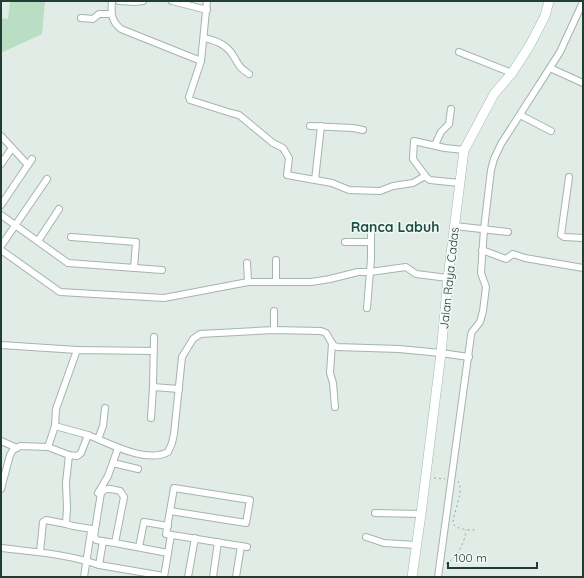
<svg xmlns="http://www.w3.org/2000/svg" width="584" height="578" viewBox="0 0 584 578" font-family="Quicksand,sans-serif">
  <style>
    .green { fill: #b9dec3 }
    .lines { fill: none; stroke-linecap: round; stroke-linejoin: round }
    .street-casing { stroke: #a4b4ae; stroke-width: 8 }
    .secondary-casing { stroke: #9fb8af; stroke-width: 10 }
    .path { stroke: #80b0a2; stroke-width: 1; stroke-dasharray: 2 3; stroke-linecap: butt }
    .street { stroke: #fff; stroke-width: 6 }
    .secondary { stroke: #fff; stroke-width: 9 }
    .labels { text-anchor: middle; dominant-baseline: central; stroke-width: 3; stroke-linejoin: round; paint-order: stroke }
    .street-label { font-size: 12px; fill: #213d35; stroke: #f1f8f5 }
    .quarter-label { font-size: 14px; font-weight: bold; fill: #1c4f43; stroke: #f1f8f5 }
  </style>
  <rect width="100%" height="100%" fill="#e1ece7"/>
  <path class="green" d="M10,1H45L42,34L1,53V18L8,19Z"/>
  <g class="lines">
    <defs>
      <g id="street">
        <path d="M112,1C111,13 111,21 121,29L201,61"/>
        <path d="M119,1L135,2L143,1"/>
        <path d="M172,1L207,10"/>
        <path d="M207,1L201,61L189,97L190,100L231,113L239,115L273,143L283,148L289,158L287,175L315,180"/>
        <path d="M81,18L93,19L99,14H111"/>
        <path d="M204,38C214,40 226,44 232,54C239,64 237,66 249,74"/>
        <path d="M459,52L512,73"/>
        <path d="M550,68L583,83"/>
        <path d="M520,115L551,131"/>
        <path d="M310,126L353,128L363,130"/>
        <path d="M321,126L315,180L332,183L349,190L380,191L393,186L413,183L425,176"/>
        <path d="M1,136L28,165"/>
        <path d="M435,145L441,132L449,124L451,109"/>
        <path d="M1,164L12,148"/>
        <path d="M569,177L561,235L564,237L583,238"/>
        <path d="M459,183L430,180L427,178L413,159L414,141L445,148L464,150"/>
        <path d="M1,205L32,159"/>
        <path d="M1,215L68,263L162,270"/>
        <path d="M455,226L508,232"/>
        <path d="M71,237L136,242L134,268"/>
        <path d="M38,241L59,209"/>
        <path d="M345,242H371"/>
        <path d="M1,246L47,179"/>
        <path d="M1,250L60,292L164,298L248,282H311L330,279L358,272H370L406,267L416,274L448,278"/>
        <path d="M482,250L506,259L513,254L525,258L583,268"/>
        <path d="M247,263L248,282"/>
        <path d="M276,282V260"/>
        <path d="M367,308L371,259V231"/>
        <path d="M274,330V311"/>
        <path d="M154,337L153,387L179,389"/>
        <path d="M332,343L330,373L333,383L335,407"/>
        <path d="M1,345L77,350"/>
        <path d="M151,418L153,387"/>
        <path d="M55,426L88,435"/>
        <path d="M98,439L103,426L105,408"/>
        <path d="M1,441L17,448"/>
        <path d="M48,447L55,426L56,409L77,350L154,351"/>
        <path d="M69,455L66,483L67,508L66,524L73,526L92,529"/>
        <path d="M113,463L138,469"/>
        <path d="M1,489L10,455L13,450L20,446L48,447L69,455L77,456L81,453L88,435C109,443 146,464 168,452L172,443L174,434L182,357L193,339L200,334L274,330L321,331L326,333L333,345L337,347L399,349L441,353L469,357"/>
        <path d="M98,493L108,476L118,448"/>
        <path d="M170,511L246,523L250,500L174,488L166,534L247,547"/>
        <path d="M375,513L421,514"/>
        <path d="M366,537L384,543L416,545"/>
        <path d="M103,541L99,565L164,576"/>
        <path d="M115,543L96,540L94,536L101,493C106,486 114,490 120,491L124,497L115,543L168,553"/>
        <path d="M139,547L144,522L168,526"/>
        <path d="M1,548C35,552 67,554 99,565"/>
        <path d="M40,552L43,522L46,520L66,524"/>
        <path d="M84,577L91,531"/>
        <path d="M164,577L171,535"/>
        <path d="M188,577L195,538"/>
        <path d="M213,577L218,542"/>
        <path d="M236,577L241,546"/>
        <path d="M438,577L471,335L472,332L480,322L483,311L486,287L481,273L484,229L491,170L494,159L501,144L560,52L583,2"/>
      </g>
      <path id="secondary" d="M412,577L421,514L441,353L448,278L464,150L494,94L512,73L530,45L545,16L549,1"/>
    </defs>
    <use href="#street" class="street-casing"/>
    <use href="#secondary" class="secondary-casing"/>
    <g class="path">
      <path d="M434,478L445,479"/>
      <path d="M458,481C465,491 453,511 453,524C458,530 469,530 477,530"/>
      <path d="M446,564C457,557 465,543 466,530"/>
    </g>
    <use href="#street" class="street"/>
    <use href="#secondary" class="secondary"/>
  </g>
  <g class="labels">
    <g class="street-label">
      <text transform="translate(449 278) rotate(-84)">Jalan Raya Cadas</text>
    </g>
    <g class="quarter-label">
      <text x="395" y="227">Ranca Labuh</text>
    </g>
  </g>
  <rect width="584" height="578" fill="none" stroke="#213d35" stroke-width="4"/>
  <path d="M448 562v6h89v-6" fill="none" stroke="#213d35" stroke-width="2"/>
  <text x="454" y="562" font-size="12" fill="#213d35" stroke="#f1f8f5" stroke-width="3" paint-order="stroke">100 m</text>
</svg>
